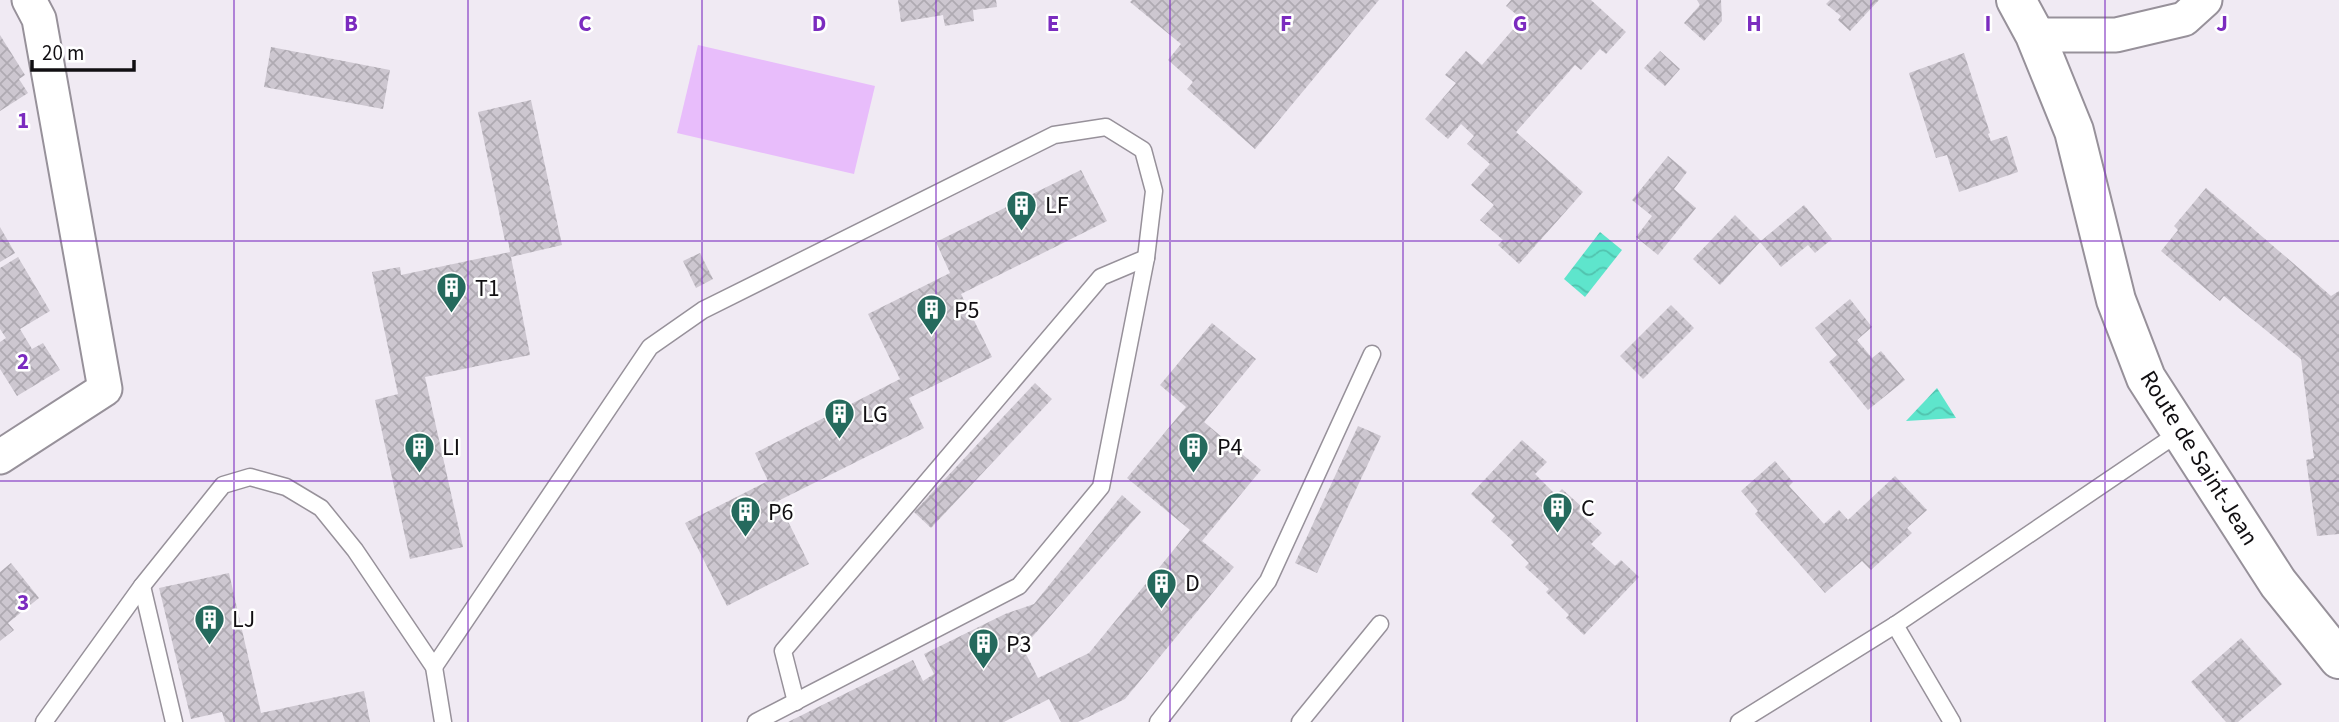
<svg xmlns="http://www.w3.org/2000/svg" width="2339" height="722" viewBox="0 0 2339 722" font-family="'Source Sans 3',sans-serif">
  <style>
    .park { fill: #e8bdfb }
    .water { fill: url(#water-waves) }
    .building { fill: url(#building-cross-hatch) }
    .lines { fill: none; stroke-linecap: round; stroke-linejoin: round }
    .lane-casing { stroke: #97919a; stroke-width: 19 }
    .street-casing { stroke: #97919a; stroke-width: 37 }
    .secondary-casing { stroke: #97919a; stroke-width: 42 }
    .lane { stroke: #fff; stroke-width: 16 }
    .street { stroke: #fff; stroke-width: 33 }
    .secondary { stroke: #fff; stroke-width: 38 }
    .grid { fill: none; stroke: #7b2cbf; stroke-width: 2; stroke-opacity: 0.55 }
    .labels { text-anchor: middle; dominant-baseline: central; stroke-width: 5; stroke-linejoin: round; paint-order: stroke }
    .poi-label { font-size: 24px; fill: #110f12; stroke: #fff; text-anchor: start }
    .street-label { font-size: 24px; fill: #110f12; stroke: #fff }
    .grid-label { font-size: 23px; text-anchor: middle; font-weight: bold; fill: #7b2cbf; stroke: #fff; stroke-width: 5; stroke-linejoin: round; paint-order: stroke }
  </style>
  <defs>
    <pattern id="water-waves" width="16" height="10" patternUnits="userSpaceOnUse" patternTransform="scale(1.75)"><rect width="16" height="10" fill="#5ee5cc"/><path d="M0 5q4-4 8 0t8 0" fill="none" stroke="#51c3ae"/></pattern>
    <pattern id="building-cross-hatch" width="8" height="8" patternUnits="userSpaceOnUse" patternTransform="scale(1.75)"><rect width="8" height="8" fill="#cdc7d0"/><path d="M0 0l8 8M0 8l8-8" fill="none" stroke="#afaab2"/></pattern>
  </defs>
  <rect width="100%" height="100%" fill="#f0eaf3"/>
  <path class="park" d="M698,45L875,86L854,174L677,133Z"/>
  <g class="water">
    <path d="M1600,232L1622,250L1585,297L1564,279Z"/>
    <path d="M1937,388L1956,418L1906,421Z"/>
  </g>
  <g class="building">
    <path d="M898,0H996L997,7L973,10L974,21L945,26L943,15L901,22Z"/>
    <path d="M1132,0H1379L1255,149L1187,89L1193,82L1168,60L1181,44L1130,2Z"/>
    <path d="M1511,0H1591L1626,32L1606,54L1600,49L1581,70L1575,65L1516,132L1583,192L1519,264L1498,245L1503,240L1480,220L1494,205L1471,185L1490,164L1467,144L1474,136L1461,124L1448,139L1425,119L1456,83L1445,75L1466,51L1482,65L1522,19L1506,6Z"/>
    <path d="M1697,0H1721L1722,21L1704,41L1684,23L1700,5Z"/>
    <path d="M1830,0H1879L1850,31L1838,20L1841,16L1826,4Z"/>
    <path d="M0,35L25,75L19,79L28,93L0,111Z"/>
    <path d="M271,47L390,70L383,109L264,87Z"/>
    <path d="M1660,51L1680,69L1665,86L1644,68Z"/>
    <path d="M1964,53L1990,133L1988,134L1991,141L2007,136L2018,172L1959,192L1947,155L1936,158L1909,73Z"/>
    <path d="M531,100L562,245L511,257L530,355L425,377L463,547L410,559L375,400L398,394L372,272L400,267L401,275L510,252L508,240L505,241L478,112Z"/>
    <path d="M1668,156L1687,172L1674,189L1696,208L1658,255L1636,237L1652,216L1632,200Z"/>
    <path d="M1081,170L1107,221L961,294L992,357L909,398L924,428L778,501L809,564L727,606L685,523L768,481L755,453L900,379L868,314L950,273L936,242Z"/>
    <path d="M2206,188L2331,296L2339,291V534L2317,536L2306,460L2314,458L2301,359L2224,296L2220,301L2161,251L2178,230L2174,226Z"/>
    <path d="M1804,205L1832,239L1815,253L1808,245L1781,267L1760,242L1720,285L1693,259L1735,215L1761,241Z"/>
    <path d="M0,227L15,253L0,262Z"/>
    <path d="M700,253L713,279L696,288L683,261Z"/>
    <path d="M18,257L50,311L20,329L32,349L43,343L60,370L17,396L0,369V342L6,338L0,329V268Z"/>
    <path d="M1850,299L1872,327L1857,340L1872,358L1881,351L1905,380L1868,410L1829,362L1837,355L1815,328Z"/>
    <path d="M1671,305L1694,328L1643,379L1620,356Z"/>
    <path d="M1212,323L1256,359L1204,422L1261,470L1202,541L1234,567L1125,699L1078,722H1061L1049,699L1004,722H788L913,660L923,681L934,674L924,654L1005,614L1034,604L1122,495L1141,512L1027,643L1022,646L1038,678L1089,653L1190,530L1127,478L1186,407L1160,385Z"/>
    <path d="M1035,383L1052,399L931,528L914,512Z"/>
    <path d="M1358,426L1381,436L1317,573L1295,563Z"/>
    <path d="M1522,440L1547,462L1535,474L1556,495L1562,489L1582,507L1578,511L1602,533L1591,544L1615,566L1621,560L1639,577L1584,635L1566,618L1569,615L1546,592L1549,589L1525,567L1529,563L1511,545L1514,542L1491,521L1495,516L1471,494Z"/>
    <path d="M1775,461L1793,482L1789,486L1824,524L1839,510L1848,520L1895,476L1927,510L1907,528L1912,533L1871,570L1862,561L1825,593L1755,514L1758,511L1741,491Z"/>
    <path d="M11,563L39,598L8,623L14,630L0,641V572Z"/>
    <path d="M229,573L261,713L364,691L370,722H225L222,712L191,719L159,588Z"/>
    <path d="M2241,638L2282,684L2238,722H2226L2191,682Z"/>
  </g>
  <g class="lines">
    <defs>
      <g id="lane">
        <path d="M142,586L174,722"/>
        <path d="M1895,625L1952,722"/>
        <path d="M434,667L650,347L703,310L1054,135L1106,127L1143,150L1154,191L1146,258L1101,487L1019,586L756,722"/>
        <path d="M796,702L783,651L1101,277L1146,258"/>
        <path d="M44,722L142,586L223,485L250,477L286,487L321,508L355,550L434,667L443,722"/>
        <path d="M1158,722L1268,581L1372,354"/>
        <path d="M1300,722L1380,624"/>
        <path d="M1739,722L1895,625L2180,432"/>
      </g>
      <g id="street">
        <path d="M2035,35H2116L2184,19L2205,0"/>
        <path d="M0,457L105,389L39,19L29,0"/>
      </g>
      <path id="secondary" d="M2016,0L2035,35L2074,131L2116,300L2146,378L2278,583L2339,659"/>
    </defs>
    <use href="#lane" class="lane-casing"/>
    <use href="#street" class="street-casing"/>
    <use href="#secondary" class="secondary-casing"/>
    <use href="#lane" class="lane"/>
    <use href="#street" class="street"/>
    <use href="#secondary" class="secondary"/>
  </g>
  <path class="grid" d="M234,0V722M468,0V722M702,0V722M936,0V722M1170,0V722M1403,0V722M1637,0V722M1871,0V722M2105,0V722M0,241H2339M0,481H2339"/>
  <defs>
    <symbol id="building-pin" viewBox="-11 -11 22 30"><path d="M0 17L-7.5 6A9.5 9.5 0 1 1 7.5 6Z" fill="#256a5d" stroke="#fff"/><path d="M-4-6H4V6H1V3H-1V6H-4ZM-2.5-4.3h1.7v1.8h-1.7ZM.8-4.3h1.7v1.8H.8ZM-2.5-1h1.7V.8h-1.7ZM.8-1h1.7V.8H.8Z" fill="#fff"/></symbol>
  </defs>
  <g fill-rule="evenodd">
    <use href="#building-pin" x="1004" y="188" width="35" height="47"/>
    <use href="#building-pin" x="434" y="270" width="35" height="47"/>
    <use href="#building-pin" x="914" y="292" width="35" height="47"/>
    <use href="#building-pin" x="822" y="396" width="35" height="47"/>
    <use href="#building-pin" x="402" y="430" width="35" height="47"/>
    <use href="#building-pin" x="1176" y="430" width="35" height="47"/>
    <use href="#building-pin" x="1540" y="490" width="35" height="47"/>
    <use href="#building-pin" x="728" y="494" width="35" height="47"/>
    <use href="#building-pin" x="1144" y="566" width="35" height="47"/>
    <use href="#building-pin" x="192" y="602" width="35" height="47"/>
    <use href="#building-pin" x="966" y="626" width="35" height="47"/>
  </g>
  <g class="labels">
    <g class="poi-label">
      <text x="1045" y="205">LF</text>
      <text x="475" y="288">T1</text>
      <text x="954" y="310">P5</text>
      <text x="862" y="414">LG</text>
      <text x="442" y="447">LI</text>
      <text x="1217" y="447">P4</text>
      <text x="1581" y="508">C</text>
      <text x="768" y="512">P6</text>
      <text x="1185" y="583">D</text>
      <text x="232" y="619">LJ</text>
      <text x="1006" y="644">P3</text>
    </g>
    <g class="street-label">
      <text transform="translate(2199 458) rotate(58)">Route de Saint-Jean</text>
    </g>
  </g>
  <g class="grid-label">
    <text x="351" y="31">B</text>
    <text x="585" y="31">C</text>
    <text x="819" y="31">D</text>
    <text x="1053" y="31">E</text>
    <text x="1286" y="31">F</text>
    <text x="1520" y="31">G</text>
    <text x="1754" y="31">H</text>
    <text x="1988" y="31">I</text>
    <text x="2222" y="31">J</text>
    <text x="23" y="128">1</text>
    <text x="23" y="369">2</text>
    <text x="23" y="610">3</text>
  </g>
  <path d="M32 60v10h102v-10" fill="none" stroke="#110f12" stroke-width="3.5"/>
  <text x="42" y="60" font-size="21" fill="#110f12" stroke="#ffffff" stroke-width="5" paint-order="stroke">20 m</text>
</svg>
